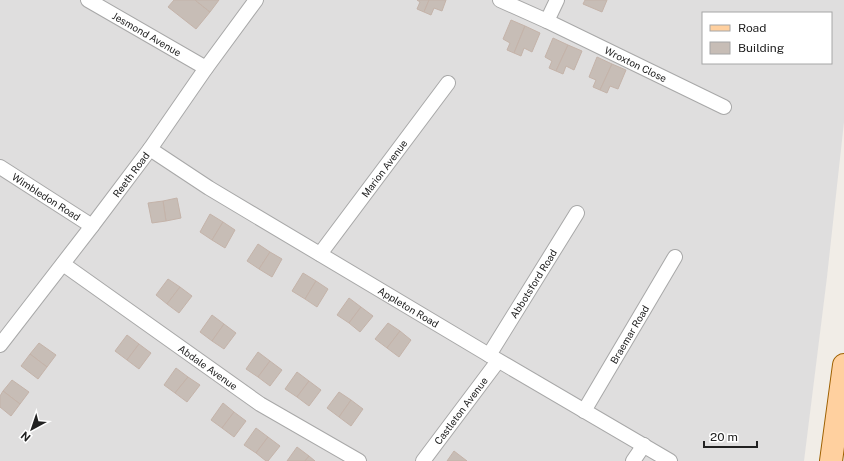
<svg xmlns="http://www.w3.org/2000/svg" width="844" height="461" viewBox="0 0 844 461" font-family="'Public Sans',sans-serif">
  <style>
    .residential { fill: #dfdede; fill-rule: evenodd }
    .building { fill: #c7bdb6; stroke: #c4b3a9 }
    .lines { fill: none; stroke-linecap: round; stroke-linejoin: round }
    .street-casing { stroke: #a8a8a8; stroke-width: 16 }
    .primary-casing { stroke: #9e6000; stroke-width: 24 }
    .street { stroke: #fff; stroke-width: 14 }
    .primary { stroke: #ffd09f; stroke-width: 22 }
    .labels { text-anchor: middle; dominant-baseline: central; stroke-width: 3; stroke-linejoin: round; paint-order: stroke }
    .street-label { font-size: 10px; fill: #212121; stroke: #fff }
  </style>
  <rect width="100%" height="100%" fill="#f1ede7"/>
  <path class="residential" d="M0,0H844V122L827,277L804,461H0ZM703,13H831V63H703Z"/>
  <g class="building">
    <path d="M174,0H195L210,12L196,29L168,7Z"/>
    <path d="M195,0H219L210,12Z"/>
    <path d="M417,0H429L424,12L417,9L420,2Z"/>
    <path d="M429,0H446L442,11L434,8L431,15L424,12Z"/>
    <path d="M585,0H607L602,12L583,4Z"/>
    <path d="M511,20L525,26L514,53L507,50L510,43L503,39Z"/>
    <path d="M525,26L540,33L532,52L524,48L521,56L514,53Z"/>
    <path d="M553,38L568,45L556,71L549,68L552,61L545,57Z"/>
    <path d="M568,45L582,51L574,70L566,66L563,74L556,71Z"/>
    <path d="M597,57L612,64L600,90L593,87L596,80L589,77Z"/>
    <path d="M612,64L626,70L618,89L610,86L607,93L600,90Z"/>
    <path d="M177,198L181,218L166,221L163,201Z"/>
    <path d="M163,201L166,221L152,223L148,203Z"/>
    <path d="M210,214L223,222L212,240L200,232Z"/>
    <path d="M223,222L235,230L225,248L212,240Z"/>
    <path d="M258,244L270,252L259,269L247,261Z"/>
    <path d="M270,252L282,259L272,277L259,269Z"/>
    <path d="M303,273L316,281L305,299L292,291Z"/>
    <path d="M168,279L180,287L167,304L156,295Z"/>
    <path d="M316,281L328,289L317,307L305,299Z"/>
    <path d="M180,287L192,296L179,313L167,304Z"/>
    <path d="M349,298L361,307L349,323L337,315Z"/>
    <path d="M361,307L373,316L360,332L349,323Z"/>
    <path d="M212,315L224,324L212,341L200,332Z"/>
    <path d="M388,323L400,331L387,348L375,339Z"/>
    <path d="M224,324L236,333L224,349L212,341Z"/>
    <path d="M400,331L411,340L399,357L387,348Z"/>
    <path d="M127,335L139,344L127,360L115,351Z"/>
    <path d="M39,343L56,355L47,367L30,354Z"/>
    <path d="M139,344L151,353L139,369L127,360Z"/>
    <path d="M258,352L270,361L258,377L246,369Z"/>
    <path d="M30,354L47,367L38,379L21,366Z"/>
    <path d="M270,361L282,370L270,386L258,377Z"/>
    <path d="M176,368L188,377L175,393L164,385Z"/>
    <path d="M297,372L309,381L297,397L285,389Z"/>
    <path d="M188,377L200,385L187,402L175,393Z"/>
    <path d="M12,380L29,392L20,404L3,391Z"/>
    <path d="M309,381L321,390L309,406L297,397Z"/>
    <path d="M3,391L20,404L11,416L0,407V396Z"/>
    <path d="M339,392L351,400L339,417L327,408Z"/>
    <path d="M351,400L363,409L351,426L339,417Z"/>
    <path d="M223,403L234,412L222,428L211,420Z"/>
    <path d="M234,412L246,421L234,437L222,428Z"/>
    <path d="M256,428L268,437L256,453L244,445Z"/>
    <path d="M268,437L280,446L268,461H266L256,453Z"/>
    <path d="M297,447L309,456L305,461H287Z"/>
    <path d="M454,451L467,461H447Z"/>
    <path d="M309,456L315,461H305Z"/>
  </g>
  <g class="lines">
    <defs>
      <g id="street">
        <path id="s1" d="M88,0L206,68"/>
        <path id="s2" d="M500,0L547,21L724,107"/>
        <path d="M547,21L557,0"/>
        <path id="s3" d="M150,149L209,188L489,355L670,461"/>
        <path id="s4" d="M0,167L92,226"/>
        <path id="s5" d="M320,254L448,83"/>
        <path id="s6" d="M63,264L260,404L359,461"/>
        <path id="s7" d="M0,345L92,226L150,149L206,68L256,0"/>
        <path id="s8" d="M489,355L577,213"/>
        <path id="s9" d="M584,411L675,257"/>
        <path id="s10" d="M423,461L498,361"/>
        <path d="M633,461L644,445"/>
      </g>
      <path id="primary" d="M831,461L844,365"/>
    </defs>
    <use href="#street" class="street-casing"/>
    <use href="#primary" class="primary-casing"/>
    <use href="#street" class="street"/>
    <use href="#primary" class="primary"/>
  </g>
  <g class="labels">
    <g class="street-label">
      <text stroke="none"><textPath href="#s1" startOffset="68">Jesmond Avenue</textPath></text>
      <text stroke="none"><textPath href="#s2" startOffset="150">Wroxton Close</textPath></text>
      <text stroke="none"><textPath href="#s5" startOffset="107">Marion Avenue</textPath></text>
      <text stroke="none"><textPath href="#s7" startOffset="215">Reeth Road</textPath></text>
      <text stroke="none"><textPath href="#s4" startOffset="55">Wimbledon Road</textPath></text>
      <text stroke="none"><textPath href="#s8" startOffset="84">Abbotsford Road</textPath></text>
      <text stroke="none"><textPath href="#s3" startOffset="303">Appleton Road</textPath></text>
      <text stroke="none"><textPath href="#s9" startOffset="89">Braemar Road</textPath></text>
      <text stroke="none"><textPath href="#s6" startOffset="178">Abdale Avenue</textPath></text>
      <text stroke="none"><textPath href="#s10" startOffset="63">Castleton Avenue</textPath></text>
    </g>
  </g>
  <rect x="702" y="12" width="130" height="52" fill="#ffffff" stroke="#a6a6a6"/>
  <rect x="710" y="25" width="20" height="6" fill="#ffd09f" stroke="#a6a6a6"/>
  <text x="738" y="32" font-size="12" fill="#212121">Road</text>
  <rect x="710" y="42" width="20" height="12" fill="#c7bdb6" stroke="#a6a6a6"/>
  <text x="738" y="52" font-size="12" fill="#212121">Building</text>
  <g transform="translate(32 429) rotate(220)" stroke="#ffffff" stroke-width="3" paint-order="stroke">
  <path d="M0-3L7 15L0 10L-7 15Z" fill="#212121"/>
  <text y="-6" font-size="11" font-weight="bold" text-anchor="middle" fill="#212121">N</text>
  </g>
  <path d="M704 441v6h53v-6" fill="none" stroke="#212121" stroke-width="2"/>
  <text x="710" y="441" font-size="12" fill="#212121" stroke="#ffffff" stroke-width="3" paint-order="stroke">20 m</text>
</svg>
